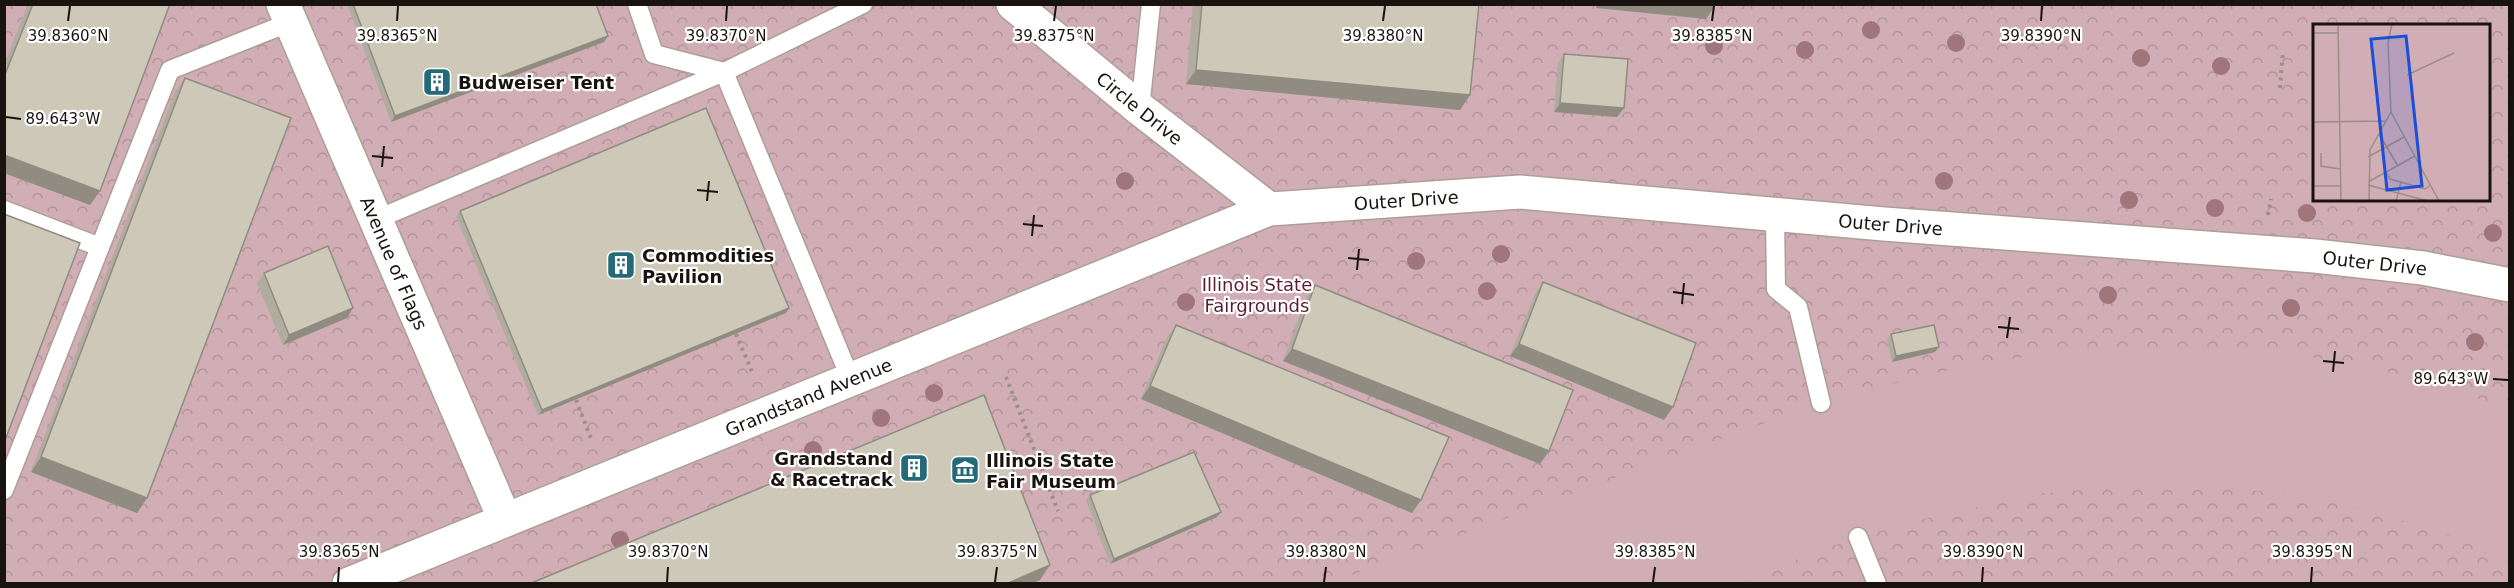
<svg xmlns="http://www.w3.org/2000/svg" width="2514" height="588" viewBox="0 0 2514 588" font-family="'DejaVu Sans',sans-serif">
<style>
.park{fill:url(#park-crowns);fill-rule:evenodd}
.garden{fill:#d1adb6}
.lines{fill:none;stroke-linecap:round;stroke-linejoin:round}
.lane-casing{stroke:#ac9f93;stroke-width:21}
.street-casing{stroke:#ac9f93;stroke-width:36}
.path{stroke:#9c9188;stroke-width:4;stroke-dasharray:3 4.5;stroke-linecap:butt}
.lane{stroke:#fff;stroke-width:18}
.street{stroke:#fff;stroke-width:33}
.tree{fill:#a0757b}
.wall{fill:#b0ac9e}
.shaded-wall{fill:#908c81}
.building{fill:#cdc8b8;stroke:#908c81;stroke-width:1.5}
.ticks{fill:none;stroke:#18130f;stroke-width:2}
.labels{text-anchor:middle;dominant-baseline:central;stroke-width:4.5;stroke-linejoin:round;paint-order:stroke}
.poi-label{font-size:18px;font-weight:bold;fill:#18130f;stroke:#fff;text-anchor:start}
.street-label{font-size:18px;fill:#18130f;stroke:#fff}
.park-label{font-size:18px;fill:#5d1b31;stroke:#fff}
.inset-road{fill:none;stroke:#9a8f86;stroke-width:1.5}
.view{fill:#1d4ed8;fill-opacity:0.15;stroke:#1d4ed8;stroke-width:3}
.inset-edge{fill:none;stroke:#18130f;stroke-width:3}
.ticks-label{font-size:15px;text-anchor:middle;fill:#18130f;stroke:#fff;stroke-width:4.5;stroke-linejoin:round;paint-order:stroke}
</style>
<defs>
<pattern id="park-crowns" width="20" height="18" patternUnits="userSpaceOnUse" patternTransform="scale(1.5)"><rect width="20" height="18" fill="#d1adb6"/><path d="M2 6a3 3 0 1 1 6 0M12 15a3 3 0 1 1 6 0" fill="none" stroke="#b3949b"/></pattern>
</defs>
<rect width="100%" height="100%" fill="#f1e2d6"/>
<path class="park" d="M5,5H2509V583H5ZM2314,26H2488V200H2314Z"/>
<path class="garden" d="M2118,348C2166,348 2216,347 2264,352C2349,360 2431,380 2509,410V556L2432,529L2340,503L2245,489L2146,486L2044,493L1943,514L1858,537L1732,583L1328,584L1808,407L1917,377L1980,364L2047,353Z"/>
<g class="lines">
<g class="lane-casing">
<g id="lane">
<polyline points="637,4 654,54 724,72 851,380"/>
<polyline points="1140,109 1151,4"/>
<polyline points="4,210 100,247"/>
<polyline points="1775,214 1776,289 1798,307 1821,403"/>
<polyline points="375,220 724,72 863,4"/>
<polyline points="4,490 170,70 291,22"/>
<polyline points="1858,537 1877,584"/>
</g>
</g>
<g class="street-casing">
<g id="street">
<path id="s1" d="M283,4L505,520"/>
<path id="s2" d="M1013,4L1140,109L1269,209"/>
<path id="s3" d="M349,584L1269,209L1520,192L1884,224L2315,256L2423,268L2510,285"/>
</g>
</g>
<g class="path">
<polyline points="2280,88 2283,51"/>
<polyline points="2268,215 2271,199"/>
<polyline points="736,334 753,374"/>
<polyline points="1006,377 1058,511"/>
<polyline points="576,400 592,441"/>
</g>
<use href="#lane" class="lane"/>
<use href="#street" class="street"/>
</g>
<g class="tree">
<circle cx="1871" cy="30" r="9"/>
<circle cx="1956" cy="43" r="9"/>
<circle cx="1714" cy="46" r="9"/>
<circle cx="1805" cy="50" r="9"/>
<circle cx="2141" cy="58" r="9"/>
<circle cx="2221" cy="66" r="9"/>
<circle cx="1125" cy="181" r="9"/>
<circle cx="1944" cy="181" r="9"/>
<circle cx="2129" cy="200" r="9"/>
<circle cx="2215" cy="208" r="9"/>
<circle cx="2307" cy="213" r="9"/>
<circle cx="2493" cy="233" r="9"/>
<circle cx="1501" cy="254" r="9"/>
<circle cx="1416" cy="261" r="9"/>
<circle cx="1487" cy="291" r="9"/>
<circle cx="2108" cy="295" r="9"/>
<circle cx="1186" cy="302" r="9"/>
<circle cx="2291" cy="308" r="9"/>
<circle cx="2475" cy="342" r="9"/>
<circle cx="934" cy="393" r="9"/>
<circle cx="881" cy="418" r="9"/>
<circle cx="813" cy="450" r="9"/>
<circle cx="620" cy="540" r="9"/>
</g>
<g class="wall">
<polygon points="28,4 170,4 90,205 4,173 4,65"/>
<polygon points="347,4 596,4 604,42 391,122"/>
<polygon points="1193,4 1479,4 1470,95 1460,110 1186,84"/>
<polygon points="1564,54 1624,108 1617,117 1554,112 1558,63"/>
<polygon points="185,78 147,498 137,513 31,472 175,92"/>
<polygon points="460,211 786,313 538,415 456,216"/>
<polygon points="264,273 347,318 283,345 257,283"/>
<polygon points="1543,282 1664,420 1510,356 1535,294"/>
<polygon points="1315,285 1540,464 1283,361 1306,298"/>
<polygon points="1176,325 1421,500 1412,513 1141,399 1167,337"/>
<polygon points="1891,334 1935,352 1892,362 1887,339"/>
<polygon points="1090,495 1217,517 1110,564 1086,500"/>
</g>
<g class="shaded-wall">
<polygon points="1598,4 1716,5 1706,19 1596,8"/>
<polygon points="608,36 604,42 391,122 395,116"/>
<polygon points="1196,70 1470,95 1460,110 1186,84"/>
<polygon points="1560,103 1624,108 1617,117 1554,112"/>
<polygon points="4,155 100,191 90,205 4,173"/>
<polygon points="353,308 347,318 283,345 289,335"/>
<polygon points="789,308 786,313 538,415 542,410"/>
<polygon points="1519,344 1673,407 1664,420 1510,356"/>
<polygon points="1939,347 1935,352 1892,362 1896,356"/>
<polygon points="1292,349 1549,451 1540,464 1283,361"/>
<polygon points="1150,386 1421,500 1412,513 1141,399"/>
<polygon points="41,457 147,498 137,513 31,472"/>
<polygon points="1221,512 1217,517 1110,564 1114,559"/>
<polygon points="1050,565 1040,580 1031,584 1006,584"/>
</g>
<g class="building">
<polygon points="33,4 170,4 100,191 4,155 4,77"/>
<polygon points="353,4 596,4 608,36 395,116"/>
<polygon points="1202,4 1479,4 1470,95 1196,70"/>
<polygon points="1564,54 1628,59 1624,108 1560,103"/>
<polygon points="185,78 291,118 147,498 41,457"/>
<polygon points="706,108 789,308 542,410 460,211"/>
<polygon points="4,214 80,243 4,443"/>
<polygon points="328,246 353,308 289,335 264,273"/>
<polygon points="1543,282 1696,343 1673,407 1519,344"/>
<polygon points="1315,285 1573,390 1549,451 1292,349"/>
<polygon points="1176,325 1449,437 1421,500 1150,386"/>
<polygon points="1934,325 1939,347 1896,356 1891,334"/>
<polygon points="984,395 1050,565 1006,584 529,584"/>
<polygon points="1194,452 1221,512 1114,559 1090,495"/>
</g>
<path class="ticks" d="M68,21L70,6M397,21L398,6M726,21L727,6M1054,21L1056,6M1383,21L1385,6M1712,21L1714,6M2041,21L2042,6M6,117L21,119M372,156L393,158M382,167L384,146M697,190L718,192M707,201L709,181M1023,224L1043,226M1032,236L1034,215M1348,258L1369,260M1357,270L1359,249M1673,292L1694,295M1682,304L1684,283M1998,327L2019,329M2007,338L2010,317M2323,361L2344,363M2333,372L2335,351M2493,379L2508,380M338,582L339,567M667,582L668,567M995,582L997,567M1324,582L1326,567M1653,582L1655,567M1982,582L1983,567M2311,582L2312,567"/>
<defs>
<g id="building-square" transform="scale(1.5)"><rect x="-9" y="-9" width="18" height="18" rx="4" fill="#246a79" stroke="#fff"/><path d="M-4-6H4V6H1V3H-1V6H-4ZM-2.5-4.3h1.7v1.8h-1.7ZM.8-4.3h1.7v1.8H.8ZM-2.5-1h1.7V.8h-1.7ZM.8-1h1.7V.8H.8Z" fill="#fff"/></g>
<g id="museum-square" transform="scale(1.5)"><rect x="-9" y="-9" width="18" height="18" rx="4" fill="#246a79" stroke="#fff"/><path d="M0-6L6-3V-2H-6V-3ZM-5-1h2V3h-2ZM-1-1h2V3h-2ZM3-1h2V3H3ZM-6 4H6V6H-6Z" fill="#fff"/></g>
</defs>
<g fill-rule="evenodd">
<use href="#building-square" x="437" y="82"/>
<use href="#building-square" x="621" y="265"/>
<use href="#building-square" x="914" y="468"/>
<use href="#museum-square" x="965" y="470"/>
</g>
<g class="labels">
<g class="poi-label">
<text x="458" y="82">Budweiser Tent</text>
<text x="642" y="255">Commodities<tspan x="642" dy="21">Pavilion</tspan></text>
<text x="893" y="458" text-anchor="end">Grandstand<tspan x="893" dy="21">&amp; Racetrack</tspan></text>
<text x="986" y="460">Illinois State<tspan x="986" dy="21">Fair Museum</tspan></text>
</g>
<g class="street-label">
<text stroke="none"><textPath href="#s2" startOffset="164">Circle Drive</textPath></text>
<text stroke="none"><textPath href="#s3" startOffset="1131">Outer Drive</textPath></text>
<text stroke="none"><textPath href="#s3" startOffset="1617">Outer Drive</textPath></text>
<text stroke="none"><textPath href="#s1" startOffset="282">Avenue of Flags</textPath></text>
<text stroke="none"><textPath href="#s3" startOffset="2103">Outer Drive</textPath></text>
<text stroke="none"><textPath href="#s3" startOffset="496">Grandstand Avenue</textPath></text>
</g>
<g class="park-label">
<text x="1257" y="284">Illinois State<tspan x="1257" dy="21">Fairgrounds</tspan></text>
</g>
</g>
<g transform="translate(2313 24)">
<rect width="177" height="177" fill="#f1e2d6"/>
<path d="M0,0H177V177H0Z" fill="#d1adb6"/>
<path d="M87,0H97L89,23L94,51L147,158L164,177H151L141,164L87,55L81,28Z" fill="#d1adb6"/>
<path class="inset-road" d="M25,0L28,177M79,0L75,19L78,88L126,177M0,9H25M94,51L141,29M0,98L73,97M66,110L85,142M8,129V142L27,145M55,133L91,113M73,148L77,155L112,165L118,161M55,158L102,132M55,161L115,177M0,162H28M56,177L57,126L78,88M83,177L88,158"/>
<path class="view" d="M93,12L109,162L74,166L58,15Z"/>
<rect width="177" height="177" class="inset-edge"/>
</g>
<g class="ticks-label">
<text x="68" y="41">39.8360°N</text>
<text x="397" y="41">39.8365°N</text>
<text x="726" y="41">39.8370°N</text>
<text x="1054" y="41">39.8375°N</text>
<text x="1383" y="41">39.8380°N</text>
<text x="1712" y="41">39.8385°N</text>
<text x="2041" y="41">39.8390°N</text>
<text x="63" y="124">89.643°W</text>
<text x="2451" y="384">89.643°W</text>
<text x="339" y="557">39.8365°N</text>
<text x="668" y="557">39.8370°N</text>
<text x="997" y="557">39.8375°N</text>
<text x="1326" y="557">39.8380°N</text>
<text x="1655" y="557">39.8385°N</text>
<text x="1983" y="557">39.8390°N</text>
<text x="2312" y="557">39.8395°N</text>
</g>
<rect width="2514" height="588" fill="none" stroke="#18130f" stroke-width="12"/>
</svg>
